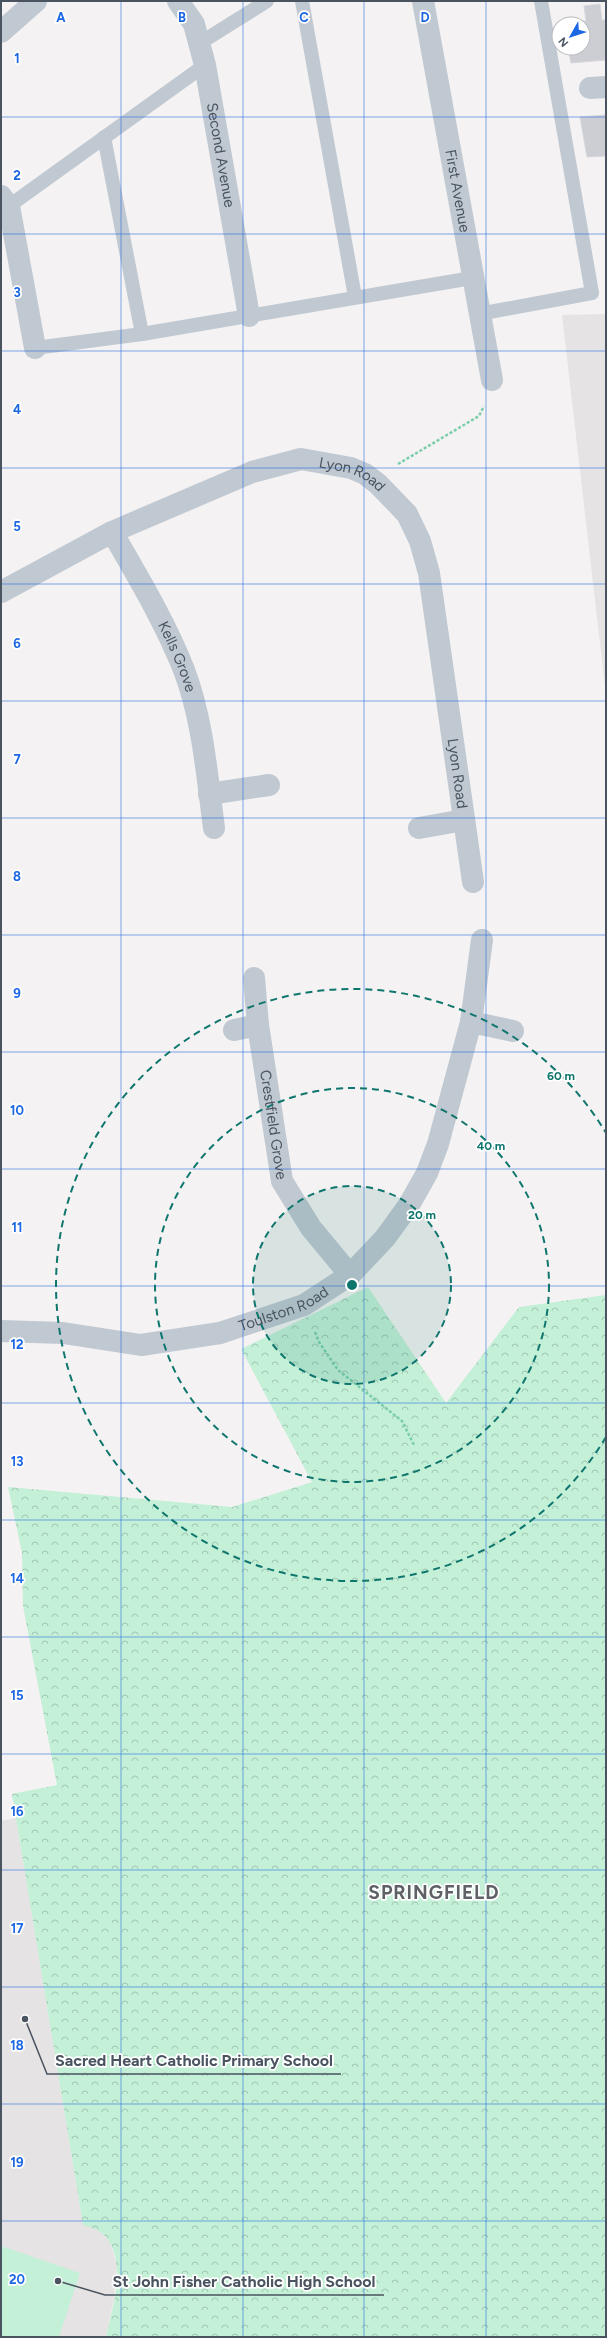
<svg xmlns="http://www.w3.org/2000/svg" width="607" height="2338" viewBox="0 0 607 2338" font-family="Figtree,sans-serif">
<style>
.education{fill:#e5e3e4}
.park{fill:url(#park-crowns)}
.pitch{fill:#c3f0d7}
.building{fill:#ccced4;stroke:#d6d8dd}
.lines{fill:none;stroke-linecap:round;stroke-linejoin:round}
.path{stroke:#7aceaa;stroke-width:2.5;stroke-dasharray:3 2;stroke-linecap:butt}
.service{stroke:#c0c8d1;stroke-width:14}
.minor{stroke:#c0c8d1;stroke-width:22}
.grid{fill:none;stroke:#1c67e4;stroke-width:1;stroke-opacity:0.55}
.ring{fill:none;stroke:#0f766e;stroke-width:2;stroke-dasharray:7 5}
.labels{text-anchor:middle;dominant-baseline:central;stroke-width:3.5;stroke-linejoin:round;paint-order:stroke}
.street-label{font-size:15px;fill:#4a5460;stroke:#fff}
.district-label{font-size:19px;font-weight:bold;letter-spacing:1px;fill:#5e6267;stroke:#fff}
.grid-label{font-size:13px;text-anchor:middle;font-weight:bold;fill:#1c67e4;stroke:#fff;stroke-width:3.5;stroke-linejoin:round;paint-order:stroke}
.centre{fill:#0f766e;stroke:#fff;stroke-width:2}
.ring-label{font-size:12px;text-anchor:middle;font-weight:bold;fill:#0f766e;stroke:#fff;stroke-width:3.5;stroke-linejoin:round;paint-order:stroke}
.leader{fill:none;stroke:#4a5460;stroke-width:1.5}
.callout-dot{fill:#4a5460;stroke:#fff;stroke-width:1.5}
.callout-label{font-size:16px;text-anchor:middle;font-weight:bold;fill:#4a5460;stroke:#fff;stroke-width:3.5;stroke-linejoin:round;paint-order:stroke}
</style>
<defs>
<pattern id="park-crowns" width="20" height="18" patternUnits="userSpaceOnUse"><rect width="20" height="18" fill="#c3f0d7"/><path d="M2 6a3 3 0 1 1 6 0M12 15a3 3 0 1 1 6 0" fill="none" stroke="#a0c5b2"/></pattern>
</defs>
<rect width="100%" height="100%" fill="#f4f2f2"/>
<g class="education">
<polygon points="606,314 606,695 562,315"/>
<polygon points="16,1818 83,2224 99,2230 110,2242 117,2265 114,2298 106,2337 1,2337 1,1821"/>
</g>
<path class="park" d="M368,1287L446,1403L519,1307L606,1295V2337H106C112,2309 125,2270 110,2243C105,2232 93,2228 83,2225L12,1794L57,1785L23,1606L22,1553L8,1487L232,1507L312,1482L241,1349Z"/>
<polygon class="pitch" points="1,2246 80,2273 59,2337 1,2337"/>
<g class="building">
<polygon points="600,4 602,20 606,20 606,60 571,63 568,48 583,48 583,24 563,23 586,21 584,6"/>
<polygon points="606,115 606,156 587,157 580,117"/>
</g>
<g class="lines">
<g class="path">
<polyline points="398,464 479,416 484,406"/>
<polyline points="315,1332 319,1342 338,1370 402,1421 414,1445"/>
</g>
<g class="service">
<polyline points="302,1 355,297"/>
<polyline points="200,43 267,1"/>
<polyline points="104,137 142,334"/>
<polyline points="9,206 205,65"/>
<polyline points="479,314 592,293 541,1"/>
<polyline points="35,348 142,334 472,278"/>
</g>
<g class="minor">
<path id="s1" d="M178,1L194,24L205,65L249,316"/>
<path id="s2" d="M423,1L492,380"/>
<polyline points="1,32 36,1"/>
<polyline points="590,88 606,87"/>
<polyline points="1,196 9,206 35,348"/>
<path id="s3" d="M112,532C138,577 165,622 184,670C203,720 207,776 214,828"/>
<path id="s4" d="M1,592L112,532L252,472L301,459L351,468L365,474L378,484L407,514L420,541L429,573L473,882"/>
<polyline points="209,794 269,785"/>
<polyline points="419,828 464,820"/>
<path id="s5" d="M254,978L258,1025L282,1181L311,1228L350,1275"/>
<polyline points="471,1022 513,1031"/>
<polyline points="234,1030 258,1025"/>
<path id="s6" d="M1,1331L63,1333L141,1345L220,1333L304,1305L350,1275L385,1238L409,1205L427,1173L438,1144L471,1022L482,940"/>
</g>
</g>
<path class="grid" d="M121,1V2337M243,1V2337M364,1V2337M486,1V2337M1,117H606M1,234H606M1,351H606M1,468H606M1,584H606M1,701H606M1,818H606M1,935H606M1,1052H606M1,1169H606M1,1286H606M1,1403H606M1,1520H606M1,1637H606M1,1754H606M1,1870H606M1,1987H606M1,2104H606M1,2221H606"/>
<circle cx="352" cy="1285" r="99" fill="#0f766e" fill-opacity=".12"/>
<g class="ring">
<circle cx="352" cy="1285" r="99"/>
<circle cx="352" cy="1285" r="197"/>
<path d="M606 1437A296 296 0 1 1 606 1133"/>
</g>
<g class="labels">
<g class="street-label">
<text stroke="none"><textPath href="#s1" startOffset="162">Second Avenue</textPath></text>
<text stroke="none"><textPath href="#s2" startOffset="193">First Avenue</textPath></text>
<text stroke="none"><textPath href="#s4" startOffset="383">Lyon Road</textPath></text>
<text stroke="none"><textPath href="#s3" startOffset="141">Kells Grove</textPath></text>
<text stroke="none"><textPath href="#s4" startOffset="719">Lyon Road</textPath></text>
<text stroke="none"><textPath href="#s5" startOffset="148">Crestfield Grove</textPath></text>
<text stroke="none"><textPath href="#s6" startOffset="289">Toulston Road</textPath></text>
</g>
<g class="district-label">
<text x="434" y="1892">SPRINGFIELD</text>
</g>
</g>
<g class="grid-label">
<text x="61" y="22">A</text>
<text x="182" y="22">B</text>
<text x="304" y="22">C</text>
<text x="425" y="22">D</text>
<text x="17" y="63">1</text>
<text x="17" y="180">2</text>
<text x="17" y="297">3</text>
<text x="17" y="414">4</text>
<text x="17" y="531">5</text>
<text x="17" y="648">6</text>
<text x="17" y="764">7</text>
<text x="17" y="881">8</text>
<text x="17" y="998">9</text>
<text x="17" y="1115">10</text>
<text x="17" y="1232">11</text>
<text x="17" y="1349">12</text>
<text x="17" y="1466">13</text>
<text x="17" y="1583">14</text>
<text x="17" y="1700">15</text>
<text x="17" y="1816">16</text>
<text x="17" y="1933">17</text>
<text x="17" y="2050">18</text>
<text x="17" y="2167">19</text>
<text x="17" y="2284">20</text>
</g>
<circle cx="352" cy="1285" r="6" class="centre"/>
<g class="ring-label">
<text x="561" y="1080">60 m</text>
<text x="491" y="1150">40 m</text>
<text x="422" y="1219">20 m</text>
</g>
<path class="leader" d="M25 2019L47 2074H341M58 2281L105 2295H384"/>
<g class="callout-dot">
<circle cx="25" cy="2019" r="4"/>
<circle cx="58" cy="2281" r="4"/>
</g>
<g class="callout-label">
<text x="194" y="2066">Sacred Heart Catholic Primary School</text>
<text x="244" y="2287">St John Fisher Catholic High School</text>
</g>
<rect width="607" height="2338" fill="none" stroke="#4a5460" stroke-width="4"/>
<g transform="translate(571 36) rotate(231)"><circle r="19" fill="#ffffff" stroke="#b7bbbf"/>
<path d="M0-3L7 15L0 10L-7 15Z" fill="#1c67e4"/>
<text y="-6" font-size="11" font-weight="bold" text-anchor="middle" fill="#4a5460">N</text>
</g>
</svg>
